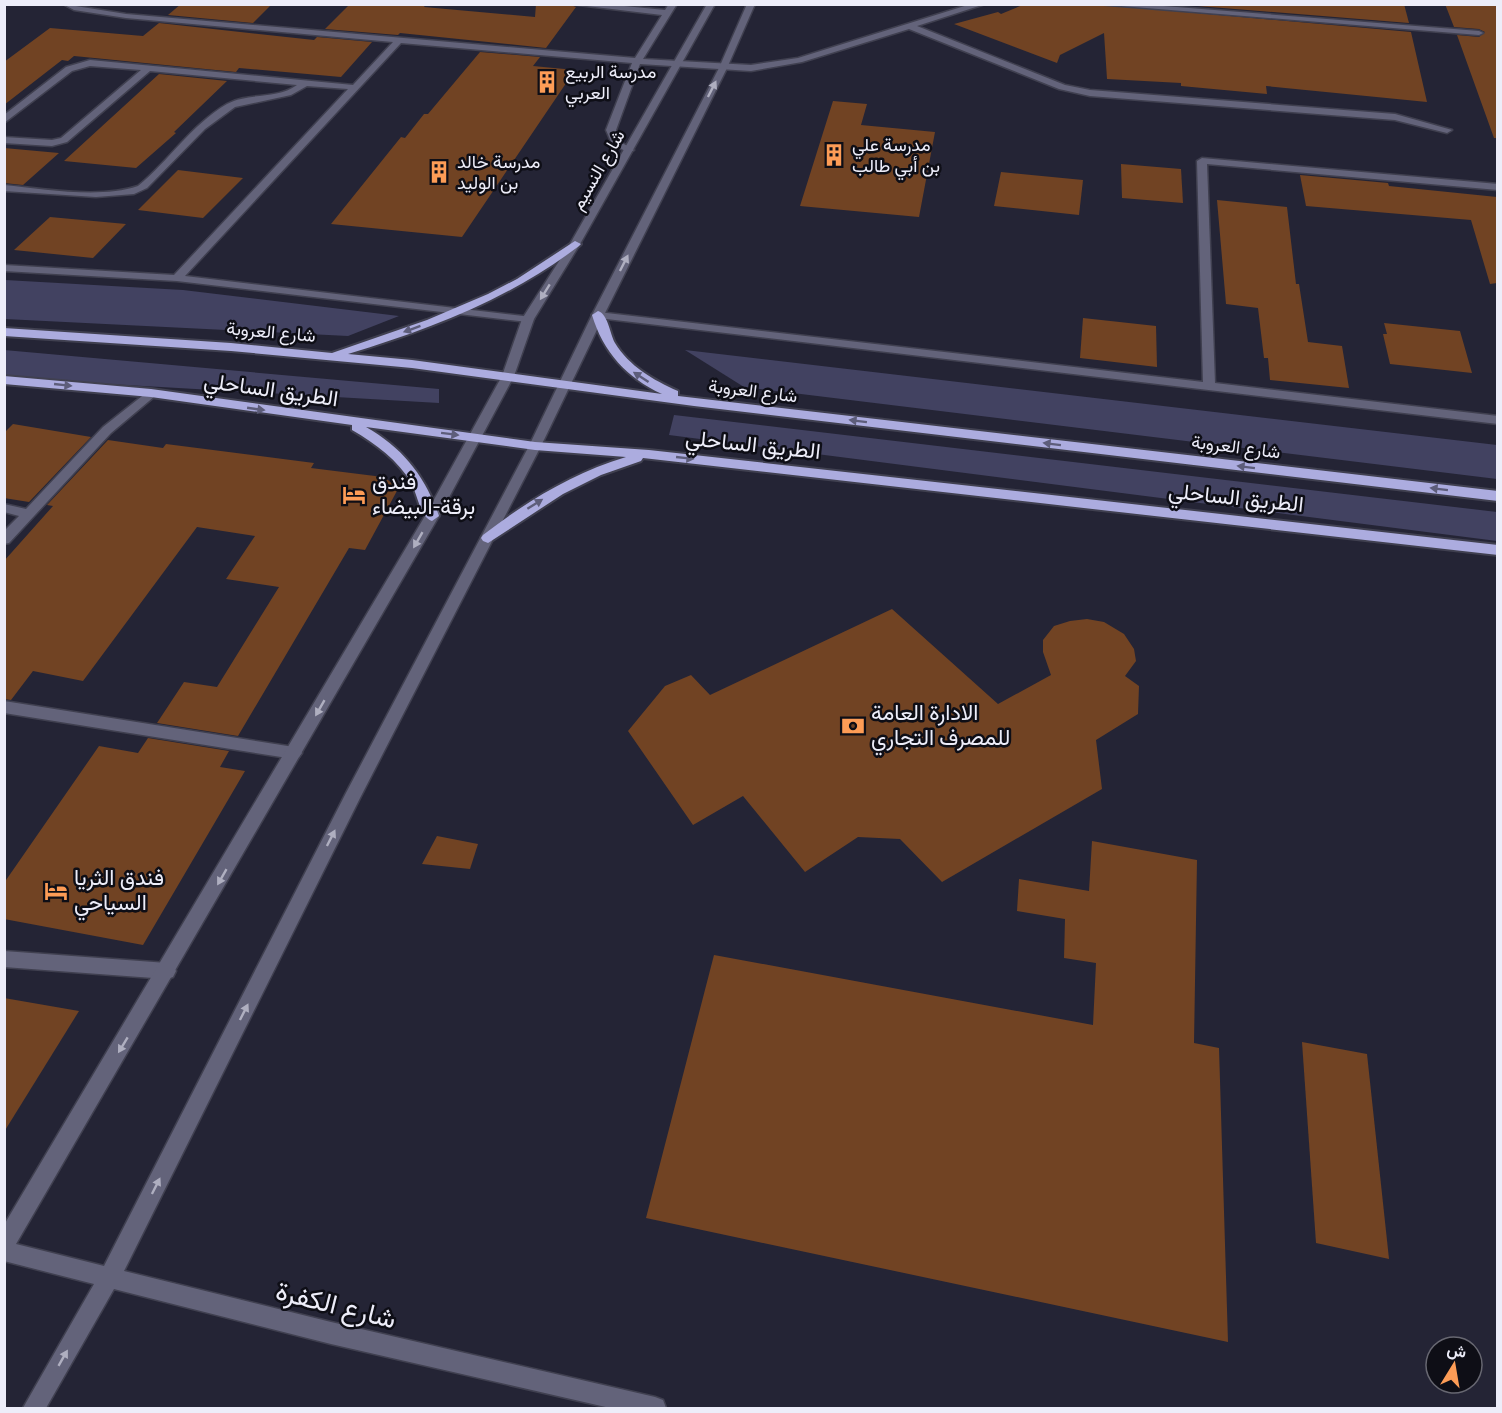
<svg xmlns="http://www.w3.org/2000/svg" width="1502" height="1413" viewBox="0 0 1502 1413" font-family="Karla,Vazirmatn,sans-serif">
<style>
.green{fill:#424261}
.building{fill:#714323}
.lines{fill:none;stroke-linecap:round;stroke-linejoin:round}
.minor-casing{stroke:#404050;stroke-width:3}
.tertiary-casing{stroke:#404050;stroke-width:3}
.trunk-casing{stroke:#404050;stroke-width:4}
.minor{fill:#63637a;fill-rule:evenodd}
.tertiary{fill:#63637a;fill-rule:evenodd}
.trunk{fill:#acacdf;fill-rule:evenodd}
.oneway{fill:#afafc0}
.oneway2{fill:#5d5d7a}
.labels{text-anchor:middle;dominant-baseline:central;stroke-width:5;stroke-linejoin:round;paint-order:stroke}
.far-poi-label{font-size:18px;fill:#ededf9;stroke:#0e0e16;text-anchor:start}
.far-street-label{font-size:18px;fill:#ededf9;stroke:#0e0e16}
.street-label{font-size:22px;fill:#ededf9;stroke:#0e0e16}
.poi-label{font-size:22px;fill:#ededf9;stroke:#0e0e16;text-anchor:start}
.near-street-label{font-size:27px;fill:#ededf9;stroke:#0e0e16}
</style>
<rect width="100%" height="100%" fill="#242435"/>
<g class="green">
<polygon points="5,280 183,290 399,316 348,336 5,319"/>
<polygon points="4,350 439,389 439,403 5,378"/>
<polygon points="685,350 1497,445 1497,479 744,387"/>
<polygon points="674,415 1497,512 1497,541 669,435"/>
</g>
<g class="building">
<polygon points="181,4 272,4 253,23 168,15"/>
<polygon points="350,4 426,4 424,7 535,17 536,4 568,4 576,7 546,48 400,33 398,35 325,29"/>
<polygon points="1025,4 1095,4 1411,32 1427,102 1266,86 1267,94 1181,86 1181,83 1107,79 1104,33 1060,55 1057,63 954,24 998,12 1001,14"/>
<polygon points="1173,4 1404,4 1409,23"/>
<polygon points="1445,4 1497,4 1497,138 1494,138 1457,35 1479,37 1485,32 1479,29 1454,27"/>
<polygon points="159,23 314,40 317,37 372,42 341,77 239,68 236,72 74,56 68,61 62,60 4,105 4,62 50,28 143,36"/>
<polygon points="480,52 540,57 533,66 575,70 462,237 331,224 401,137 405,138 424,114 428,114"/>
<polygon points="159,74 227,81 174,132 176,133 136,168 64,161"/>
<polygon points="833,101 867,104 861,125 935,132 919,217 800,206"/>
<polygon points="4,148 59,153 23,185 4,183"/>
<polygon points="1121,164 1181,169 1183,203 1122,198"/>
<polygon points="178,170 243,178 203,218 138,210"/>
<polygon points="1001,172 1083,180 1079,215 994,206"/>
<polygon points="1300,175 1388,183 1389,186 1497,197 1497,283 1490,284 1471,220 1306,206"/>
<polygon points="1217,200 1287,207 1296,284 1299,284 1308,342 1342,346 1349,388 1270,380 1268,358 1264,358 1258,308 1226,304"/>
<polygon points="50,217 126,224 93,258 14,250"/>
<polygon points="1083,318 1156,326 1157,367 1080,358"/>
<polygon points="1384,323 1460,331 1472,373 1390,364 1383,334 1387,334"/>
<polygon points="13,424 91,437 29,502 4,498 4,433"/>
<polygon points="108,440 163,448 166,444 314,463 311,468 375,476 388,480 398,489 365,550 349,548 238,736 157,723 184,682 217,687 279,587 226,579 255,536 197,527 83,681 33,671 11,700 4,699 4,561 53,506 47,505"/>
<polygon points="892,609 998,704 1051,675 1043,652 1043,640 1054,626 1070,621 1087,619 1104,622 1124,634 1134,649 1136,661 1125,676 1139,686 1138,714 1096,740 1102,789 942,882 900,839 858,837 805,872 743,796 693,825 628,731 665,686 691,675 710,695"/>
<polygon points="148,738 229,751 220,767 245,771 143,945 4,919 4,883 99,746 138,753"/>
<polygon points="437,836 478,844 470,869 422,864"/>
<polygon points="1092,841 1197,860 1194,1043 1219,1048 1228,1342 646,1218 714,955 1093,1025 1096,963 1064,958 1065,919 1017,911 1019,879 1089,891"/>
<polygon points="4,998 79,1011 4,1132"/>
<polygon points="1302,1042 1367,1054 1389,1259 1316,1243"/>
</g>
<g class="lines">
<g class="minor-casing">
<g id="minor">
<path d="M63,4L126,14L635,58L662,15L570,4H604L665,10L669,4H677L643,59L751,65L798,58L971,4H985L917,26L1065,85L1090,90L1395,114L1452,130L1447,133L1395,120L1090,96L1059,89L909,29L802,62L751,71L640,64L616,130L619,141L634,150L629,153L612,144L606,130L632,63L401,43L185,276L532,317L534,319L528,322L177,281L4,271V265L174,275L348,89L307,86L291,95L235,107L205,129L147,188L134,194L96,197L4,191V185C44,189 100,199 138,186C169,161 191,125 227,104C249,92 277,100 297,85L150,71L67,142L52,146L4,143V137L52,140L61,138L141,70L90,66L72,71L4,123V115L66,67L90,60L353,85L393,42L126,18L74,10Z"/>
<polygon points="1097,4 1138,4 1479,31 1483,33 1479,35"/>
<polygon points="1202,158 1498,184 1498,190 1207,164 1215,383 1498,416 1498,424 598,318 592,315 598,312 1203,382 1197,161"/>
<polygon points="151,389 157,393 155,396 111,433 9,543 4,544 4,531 19,516 4,512 4,504 26,509 103,427"/>
<polygon points="4,701 294,747 299,749 302,753 299,757 294,759 4,713"/>
<polygon points="4,951 167,963 173,965 176,971 173,977 167,979 4,967"/>
</g>
</g>
<g class="tertiary-casing">
<polygon id="tertiary" points="707,4 715,4 580,244 534,319 514,376 439,516 16,1244 104,1266 346,793 529,446 592,315 719,68 747,4 755,4 727,68 604,315 541,446 360,798 124,1271 331,1322 655,1397 663,1400 666,1408 610,1408 331,1344 114,1289 46,1408 23,1408 94,1284 4,1261 4,1225 425,516 502,376 522,319 570,244"/>
</g>
<g class="trunk-casing">
<g id="trunk">
<path d="M575,241L581,244L579,246C509,299 431,329 348,354L412,360L662,394C627,378 603,352 592,315L598,311C608,314 610,334 615,343C629,366 653,380 678,391V396L1498,491V501L694,406L412,368L231,351L4,336V328L231,343L332,353L427,320L488,294L517,279Z"/>
<path d="M4,376L151,389L535,442L649,450L1498,545V555L643,458L641,461L601,475L563,494L488,543L483,541L481,538L483,535C527,501 573,473 626,457L535,450L366,427C403,448 425,476 439,516L432,521C421,518 417,495 412,484C398,460 376,444 352,430V425L151,397L4,384Z"/>
</g>
</g>
<use href="#minor" class="minor"/>
<use href="#tertiary" class="tertiary"/>
<use href="#trunk" class="trunk"/>
</g>
<defs><path id="oneway-solid" d="M-6-.8H1V-3.2L6.5 0L1 3.2V.8H-6Z" transform="scale(1.5)"/></defs>
<g class="oneway">
<use href="#oneway-solid" transform="translate(712 89) rotate(-63)"/>
<use href="#oneway-solid" transform="translate(624 263) rotate(-63)"/>
<use href="#oneway-solid" transform="translate(545 292) rotate(122)"/>
<use href="#oneway-solid" transform="translate(418 540) rotate(120)"/>
<use href="#oneway-solid" transform="translate(320 708) rotate(120)"/>
<use href="#oneway-solid" transform="translate(331 838) rotate(-63)"/>
<use href="#oneway-solid" transform="translate(222 877) rotate(120)"/>
<use href="#oneway-solid" transform="translate(244 1012) rotate(-63)"/>
<use href="#oneway-solid" transform="translate(123 1045) rotate(121)"/>
<use href="#oneway-solid" transform="translate(156 1186) rotate(-63)"/>
<use href="#oneway-solid" transform="translate(63 1358) rotate(-60)"/>
</g>
<g class="oneway2">
<use href="#oneway-solid" transform="translate(412 329) rotate(160)"/>
<use href="#oneway-solid" transform="translate(641 377) rotate(-147)"/>
<use href="#oneway-solid" transform="translate(63 385) rotate(6)"/>
<use href="#oneway-solid" transform="translate(256 409) rotate(8)"/>
<use href="#oneway-solid" transform="translate(858 421) rotate(-173)"/>
<use href="#oneway-solid" transform="translate(450 434) rotate(7)"/>
<use href="#oneway-solid" transform="translate(1052 444) rotate(-173)"/>
<use href="#oneway-solid" transform="translate(685 458) rotate(6)"/>
<use href="#oneway-solid" transform="translate(1246 467) rotate(-173)"/>
<use href="#oneway-solid" transform="translate(1439 489) rotate(-173)"/>
<use href="#oneway-solid" transform="translate(535 504) rotate(-32)"/>
</g>
<defs>
<g id="building-bare" transform="scale(1.8)"><path d="M-4-6H4V6H1V3H-1V6H-4ZM-2.5-4.3h1.7v1.8h-1.7ZM.8-4.3h1.7v1.8H.8ZM-2.5-1h1.7V.8h-1.7ZM.8-1h1.7V.8H.8Z" fill="#fd9c56" stroke="#0e0e16" stroke-width="2.5" paint-order="stroke"/></g>
<g id="hotel-bare" transform="scale(1.8)"><path d="M-6-4.5h1.5V1H6V5H4.5V3h-9V5H-6ZM-4 0a1.8 1.8 0 1 1 3.6 0ZM.5 0V-2.5h3Q6-2.5 6 0Z" fill="#fd9c56" stroke="#0e0e16" stroke-width="2.5" paint-order="stroke"/></g>
<g id="bank-bare" transform="scale(1.8)"><path d="M-6-4H6V4H-6ZM0-2.3a2.3 2.3 0 1 0 0 4.6a2.3 2.3 0 1 0 0-4.6Z" fill="#fd9c56" stroke="#0e0e16" stroke-width="2.5" paint-order="stroke"/></g>
</defs>
<g fill-rule="evenodd">
<use href="#building-bare" x="547" y="82"/>
<use href="#building-bare" x="834" y="155"/>
<use href="#building-bare" x="439" y="172"/>
<use href="#hotel-bare" x="354" y="495"/>
<use href="#bank-bare" x="853" y="726"/>
<use href="#hotel-bare" x="56" y="891"/>
</g>
<g class="labels">
<g class="far-poi-label">
<text x="565" y="72">مدرسة الربيع<tspan x="565" dy="21">العربي</tspan></text>
<text x="852" y="145">مدرسة علي<tspan x="852" dy="21">بن أبي طالب</tspan></text>
<text x="457" y="162">مدرسة خالد<tspan x="457" dy="21">بن الوليد</tspan></text>
</g>
<g class="far-street-label">
<text transform="translate(598 170) rotate(-60)">شارع النسيم</text>
<text transform="translate(271 332) rotate(5)">شارع العروبة</text>
<text transform="translate(753 391) rotate(7)">شارع العروبة</text>
<text transform="translate(1236 447) rotate(7)">شارع العروبة</text>
</g>
<g class="street-label">
<text transform="translate(271 390) rotate(8)">الطريق الساحلي</text>
<text transform="translate(753 445) rotate(6)">الطريق الساحلي</text>
<text transform="translate(1236 498) rotate(6)">الطريق الساحلي</text>
</g>
<g class="poi-label">
<text x="372" y="482">فندق<tspan x="372" dy="25">برقة-البيضاء</tspan></text>
<text x="871" y="713">الادارة العامة<tspan x="871" dy="25">للمصرف التجاري</tspan></text>
<text x="74" y="878">فندق الثريا<tspan x="74" dy="25">السياحي</tspan></text>
</g>
<g class="near-street-label">
<text transform="translate(336 1305) rotate(14)">شارع الكفرة</text>
</g>
</g>
<rect width="1502" height="1413" fill="none" stroke="#ededf9" stroke-width="12"/>
<g transform="translate(1454 1365) rotate(11)"><circle r="28" fill="#0e0e16" stroke="#676771" stroke-width="1.5"/>
<path d="M0-4.5L10 22L0 15L-10 22Z" fill="#fd9c56"/>
<text y="-9" font-size="16" font-weight="bold" text-anchor="middle" fill="#ededf9">ش</text>
</g>
</svg>
